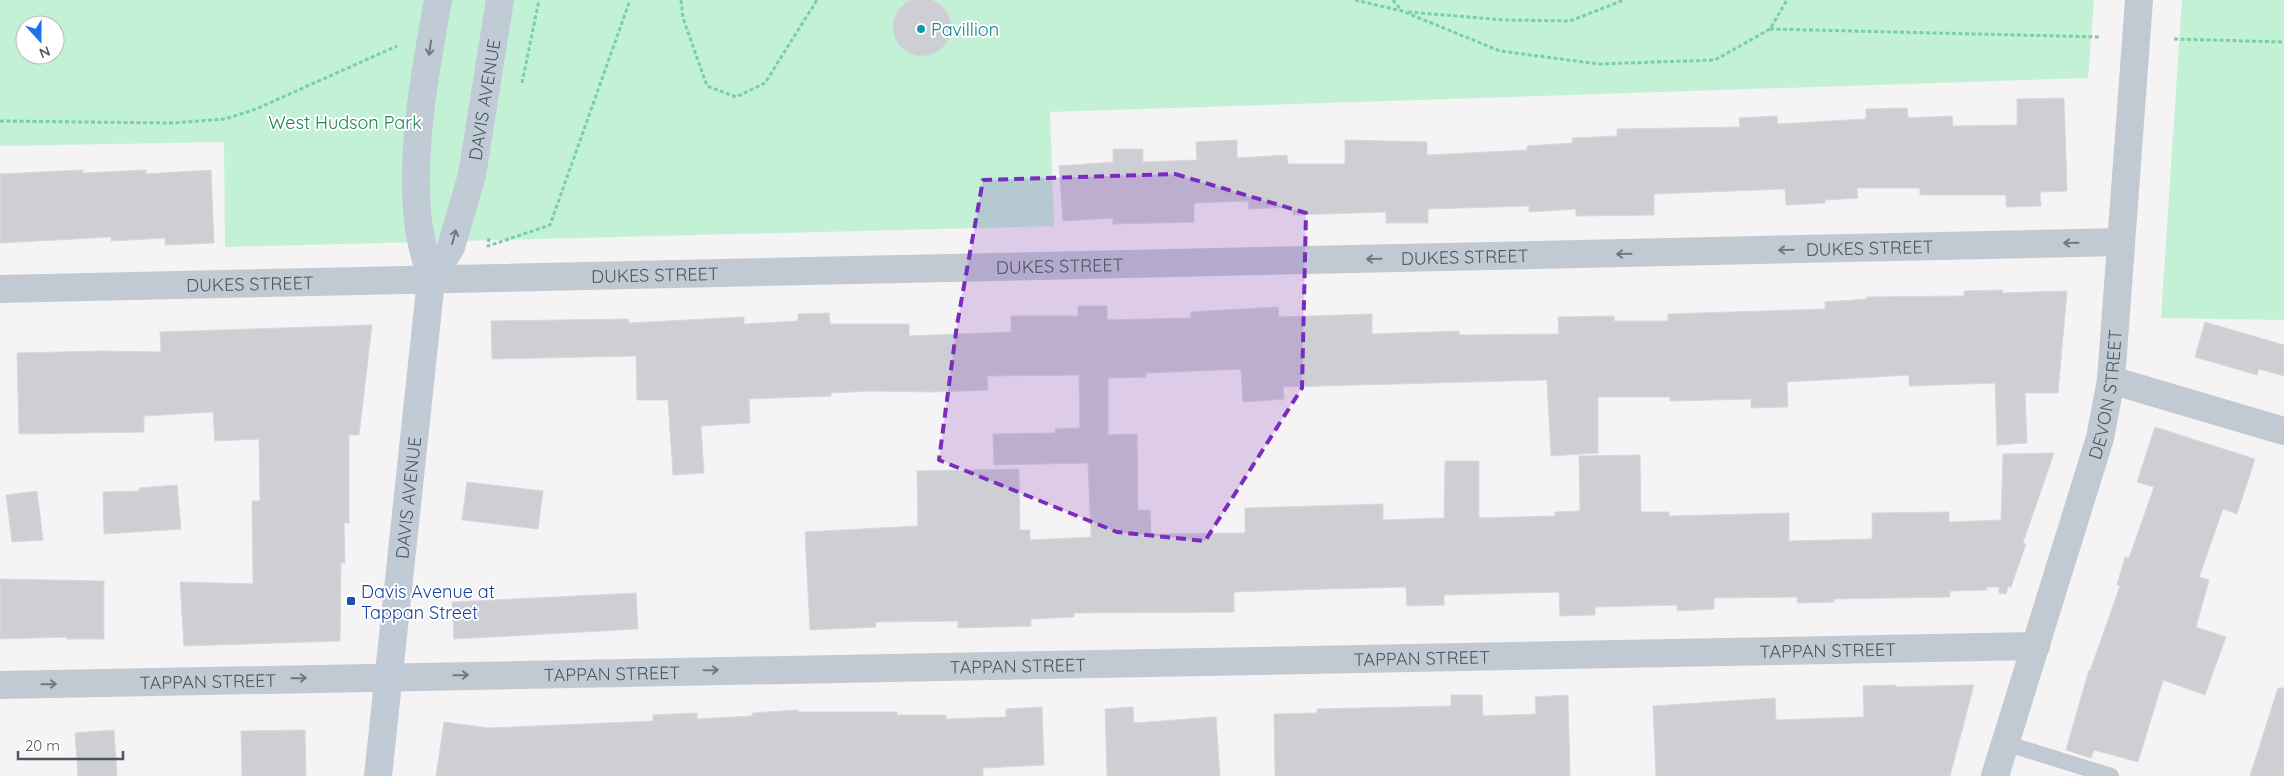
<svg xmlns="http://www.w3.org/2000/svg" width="2284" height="776" viewBox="0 0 2284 776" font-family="Quicksand,sans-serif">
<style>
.green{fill:#c3f1d5;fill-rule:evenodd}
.building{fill:#cdcfd5;stroke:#d7d9de}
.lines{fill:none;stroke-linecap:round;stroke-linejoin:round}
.path{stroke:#7ad0a6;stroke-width:3;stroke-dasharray:4 2.5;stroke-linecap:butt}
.lane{stroke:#c1cad2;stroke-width:16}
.street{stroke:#c1cad2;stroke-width:28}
.secondary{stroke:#c1cbd6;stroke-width:28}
.oneway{stroke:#6e7984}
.oneway2{stroke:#6e7983}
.marked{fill:#7b2cbf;fill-opacity:0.2;stroke:#7b2cbf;stroke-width:4;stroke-dasharray:10 6;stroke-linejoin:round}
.culture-dot{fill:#0f9aa8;stroke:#fff;stroke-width:2}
.transit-dot{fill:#1a4fb4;stroke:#fff;stroke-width:2}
.labels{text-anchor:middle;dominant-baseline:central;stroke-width:4;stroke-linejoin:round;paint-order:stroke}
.culture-label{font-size:18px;fill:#0d838f;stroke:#fff;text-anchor:start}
.street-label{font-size:18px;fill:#4a5661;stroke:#fff}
.park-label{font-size:18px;fill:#17864f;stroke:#fff}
.transit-label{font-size:18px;fill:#164399;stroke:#fff;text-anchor:start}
</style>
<rect width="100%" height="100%" fill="#f5f3f3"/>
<g class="green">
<path d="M0,0H2094L2088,78L1050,112L1054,226L225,247L224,142L0,146ZM25,25H55V55H25Z"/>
<polygon points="2182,0 2284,0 2284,320 2161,318"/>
</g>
<g class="building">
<circle cx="922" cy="27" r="29"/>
<polygon points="2064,98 2067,191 2040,192 2041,206 2006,207 2006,195 1920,195 1920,188 1857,188 1858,198 1825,200 1825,203 1786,205 1785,189 1654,194 1654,215 1576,216 1576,209 1529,212 1529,206 1428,209 1428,223 1386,223 1386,212 1293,215 1293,207 1249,209 1248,201 1194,203 1194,222 1113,224 1113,218 1063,221 1059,166 1113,162 1113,149 1143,149 1143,162 1197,160 1196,142 1237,140 1237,158 1287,155 1288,164 1345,164 1345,140 1427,142 1427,155 1527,150 1527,146 1573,143 1572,138 1617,136 1617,129 1740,127 1739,118 1777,116 1778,124 1866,119 1866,109 1907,108 1908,118 1952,116 1953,126 2017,125 2017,99"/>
<polygon points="83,170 83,173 146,170 146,174 211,170 214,243 165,245 165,238 111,241 111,237 0,243 0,174"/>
<polygon points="2002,290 2003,293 2067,291 2058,393 2025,393 2027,443 1997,445 1995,383 1909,386 1909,375 1787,382 1788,407 1751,408 1751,399 1670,401 1670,397 1598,397 1598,453 1551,456 1547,380 1283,387 1284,399 1243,402 1241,369 1146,373 1146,377 1108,378 1108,435 1137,434 1138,510 1150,510 1151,534 1245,533 1245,508 1383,504 1383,520 1444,518 1445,461 1479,461 1479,518 1555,516 1555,512 1580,511 1579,456 1640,455 1641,512 1669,512 1669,516 1789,513 1789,541 1872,539 1872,513 1949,512 1949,522 2001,520 2003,454 2054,453 2023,543 2026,544 2011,587 2008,587 2006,594 1999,593 1999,587 1987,587 1987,590 1950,591 1950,597 1833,599 1834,602 1797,603 1797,597 1714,598 1714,609 1677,611 1677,605 1595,607 1595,615 1560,616 1559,592 1444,595 1444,605 1407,606 1406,587 1326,589 1234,592 1234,612 1074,613 1074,617 1031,619 1031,626 958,628 958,621 875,622 876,627 810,630 805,532 918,526 917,471 1019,469 1020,530 1030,530 1030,540 1091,537 1088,463 994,465 993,434 1055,433 1055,429 1080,428 1079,375 987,376 988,390 932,392 870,391 831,393 831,396 749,399 750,423 701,426 704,473 673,475 668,400 637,400 636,356 492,359 491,321 628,319 629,323 744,317 744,324 798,321 798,314 829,313 830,324 909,324 909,336 1011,332 1011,316 1078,316 1078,306 1107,306 1107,320 1191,318 1191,312 1278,307 1279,317 1372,314 1372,334 1459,331 1459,335 1559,334 1558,317 1614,316 1614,321 1668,321 1668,314 1825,309 1825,302 1867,299 1867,297 1964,296 1964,291"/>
<polygon points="2205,322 2284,345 2284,376 2259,369 2257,375 2195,357"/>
<polygon points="372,325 359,435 349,435 349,523 344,523 345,563 341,563 340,641 184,646 180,582 253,584 252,501 260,501 259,439 215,441 213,412 144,416 144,432 19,434 17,353 101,351 161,352 160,332"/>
<polygon points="2155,427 2255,459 2237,514 2223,509 2199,577 2209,580 2196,627 2226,637 2205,695 2163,680 2138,762 2094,750 2091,758 2066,750 2089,670 2090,671 2120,586 2117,585 2125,557 2129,558 2154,487 2137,482"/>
<polygon points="467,482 543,491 538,529 462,520"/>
<polygon points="177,485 181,529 104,534 103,492 139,491 139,488"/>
<polygon points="37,491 43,540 12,542 6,495"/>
<polygon points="0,579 104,581 104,639 67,639 67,637 0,639"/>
<polygon points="636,593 638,629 454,639 452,602"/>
<polygon points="1896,685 1896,687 1974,685 1950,776 1656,776 1653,706 1775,698 1776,720 1864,717 1863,686"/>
<polygon points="2278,688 2284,688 2284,776 2250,776"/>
<polygon points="1451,695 1482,695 1483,716 1536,714 1535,697 1568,695 1570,776 1275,776 1274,714 1317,713 1317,709 1451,706"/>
<polygon points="1042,707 1044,765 983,768 983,776 436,776 444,722 489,728 653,721 653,715 697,713 697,719 752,716 752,713 798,710 798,712 897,712 897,715 946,715 946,719 1006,717 1006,709"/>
<polygon points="1133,707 1134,723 1216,717 1220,776 1107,776 1105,709"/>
<polygon points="114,730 117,776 78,776 75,733"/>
<polygon points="305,730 306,776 242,776 241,731"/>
</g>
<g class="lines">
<g class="path">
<polyline points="681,0 683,18 707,86 736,97 765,83 817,0"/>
<polyline points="1355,0 1402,11 1500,51 1599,64 1715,60 1770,29 1787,0"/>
<polyline points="1393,0 1402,11"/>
<polyline points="1408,12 1505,20 1570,21 1624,0"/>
<polyline points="1770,29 2100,37"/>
<polyline points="2174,39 2284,42"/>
<polyline points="522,83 539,0"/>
<polyline points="0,121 172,123 225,119 256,109 397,46"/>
<polyline points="489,238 488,246 550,225 630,0"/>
</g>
<polyline class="lane" points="2005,743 2111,776"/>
<g class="street">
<path id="s1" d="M0,289L2120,242"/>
<polyline points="2111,380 2284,431"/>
<path id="s2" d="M0,685L2036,646"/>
<path id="s3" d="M1995,776L2100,438L2111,380L2139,0"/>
</g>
<g class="secondary">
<path id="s4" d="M431,280L451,247L472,175L500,0"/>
<path id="s5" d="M378,776L431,280C425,256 418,233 417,209C412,139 426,68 438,0"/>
</g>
</g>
<defs><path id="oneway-shaft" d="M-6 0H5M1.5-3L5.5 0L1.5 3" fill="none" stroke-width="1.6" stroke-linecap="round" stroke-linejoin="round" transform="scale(1.25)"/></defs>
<g class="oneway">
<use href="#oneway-shaft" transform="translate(430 48) rotate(98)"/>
<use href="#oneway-shaft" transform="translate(454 237) rotate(-75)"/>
</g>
<g class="oneway2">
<use href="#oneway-shaft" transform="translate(2071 243) rotate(179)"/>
<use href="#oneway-shaft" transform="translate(1786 250) rotate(179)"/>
<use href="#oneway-shaft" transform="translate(1624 254) rotate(179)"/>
<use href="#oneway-shaft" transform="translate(1374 259) rotate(179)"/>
<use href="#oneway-shaft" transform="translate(711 670) rotate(-1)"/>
<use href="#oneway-shaft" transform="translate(461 675) rotate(-1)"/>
<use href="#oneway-shaft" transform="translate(299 678) rotate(-1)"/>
<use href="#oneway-shaft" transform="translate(49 684) rotate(-1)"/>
</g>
<path class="marked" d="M1175,174L1306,213L1302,388L1205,541L1117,532L939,460L957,325L983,180Z"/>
<circle class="culture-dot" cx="921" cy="29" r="5"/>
<rect class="transit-dot" x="346" y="596" width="10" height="10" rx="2.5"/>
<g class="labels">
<g class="culture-label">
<text x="931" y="29">Pavillion</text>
</g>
<g class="street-label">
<text stroke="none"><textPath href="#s4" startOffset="190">DAVIS AVENUE</textPath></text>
<text stroke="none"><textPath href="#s1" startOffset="1870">DUKES STREET</textPath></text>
<text stroke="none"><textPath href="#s1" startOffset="1465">DUKES STREET</textPath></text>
<text stroke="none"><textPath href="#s1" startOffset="1060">DUKES STREET</textPath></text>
<text stroke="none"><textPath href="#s1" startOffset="655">DUKES STREET</textPath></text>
<text stroke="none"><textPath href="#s1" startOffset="250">DUKES STREET</textPath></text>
<text stroke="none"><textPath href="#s3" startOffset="398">DEVON STREET</textPath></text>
<text stroke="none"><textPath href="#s5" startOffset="280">DAVIS AVENUE</textPath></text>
<text stroke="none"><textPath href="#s2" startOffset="1828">TAPPAN STREET</textPath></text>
<text stroke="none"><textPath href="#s2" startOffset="1422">TAPPAN STREET</textPath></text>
<text stroke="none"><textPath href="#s2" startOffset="1018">TAPPAN STREET</textPath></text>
<text stroke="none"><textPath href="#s2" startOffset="612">TAPPAN STREET</textPath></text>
<text stroke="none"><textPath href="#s2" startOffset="208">TAPPAN STREET</textPath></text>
</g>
<g class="park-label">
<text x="345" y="122">West Hudson Park</text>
</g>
<g class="transit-label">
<text x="361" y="591">Davis Avenue at<tspan x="361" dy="21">Tappan Street</tspan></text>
</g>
</g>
<g transform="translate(40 40) rotate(159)"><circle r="24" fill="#ffffff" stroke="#b7bbc0"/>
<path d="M0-4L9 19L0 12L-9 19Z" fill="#1a73e8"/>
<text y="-8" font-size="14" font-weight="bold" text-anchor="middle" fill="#4a5661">N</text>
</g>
<path d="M18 751v8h105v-8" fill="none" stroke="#4a5661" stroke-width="2.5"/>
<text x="25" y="751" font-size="15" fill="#4a5661" stroke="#ffffff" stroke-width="4" paint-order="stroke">20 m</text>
</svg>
